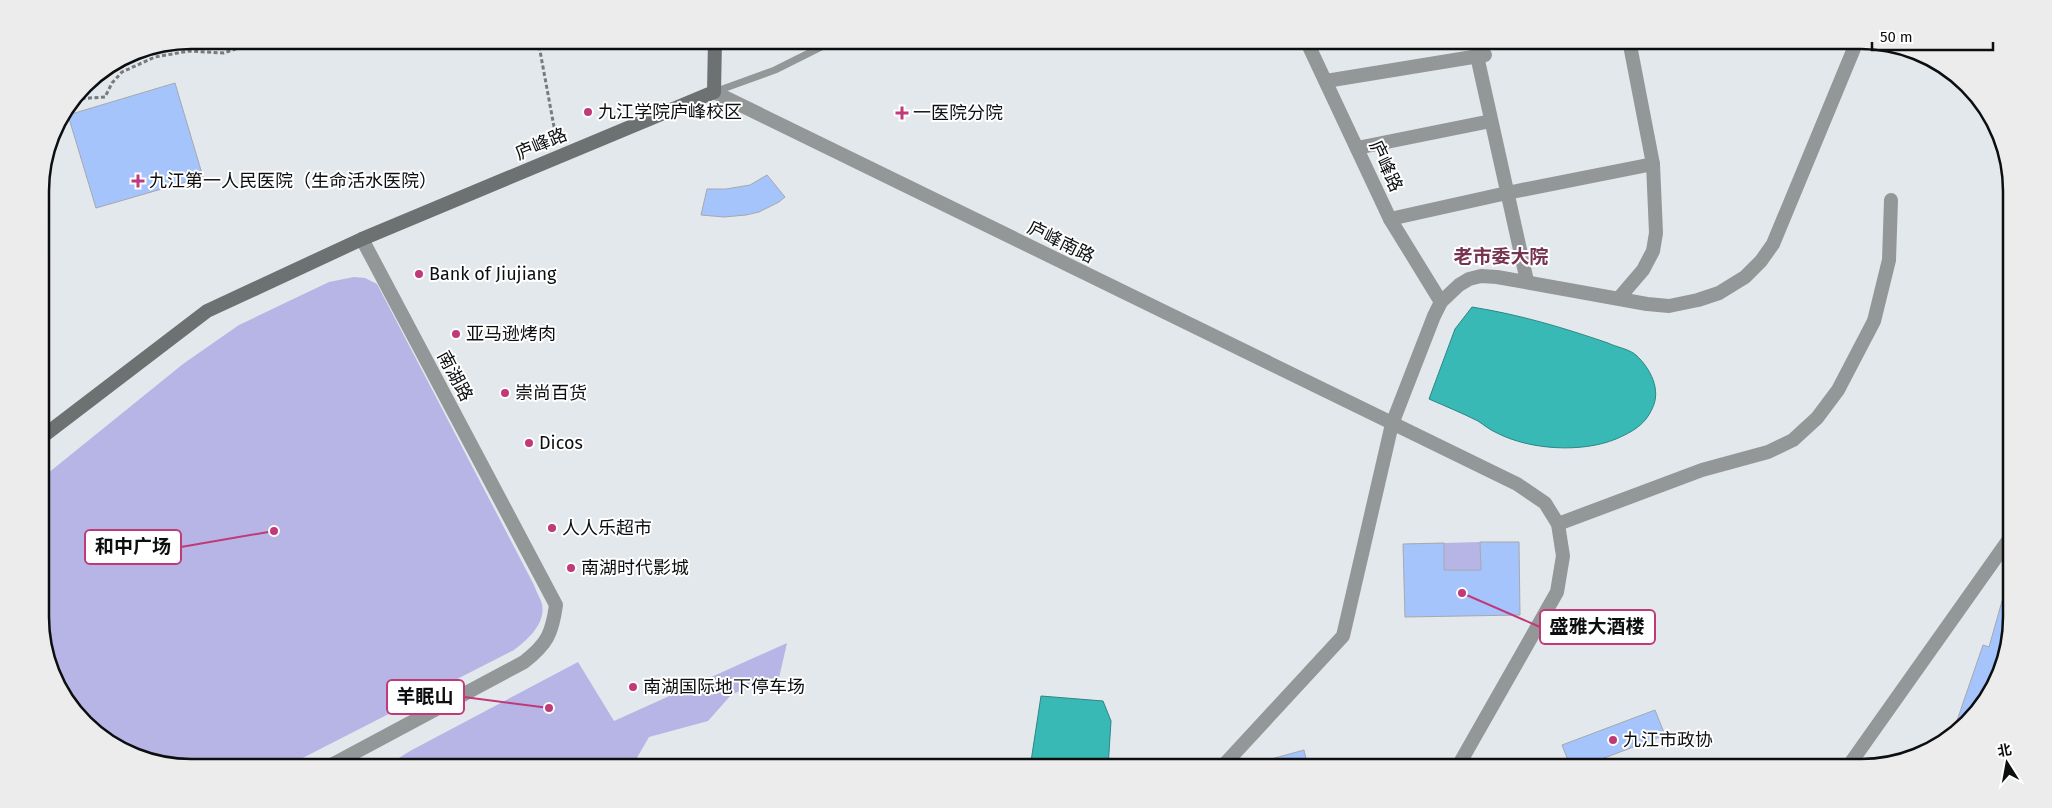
<svg xmlns="http://www.w3.org/2000/svg" width="2052" height="808" viewBox="0 0 2052 808" font-family="'Fira Sans','Noto Sans SC',sans-serif">
<style>
.green{fill:#b6b5e6}
.water{fill:#39b9b6;stroke:#2c8684}
.building{fill:#a5c4fc;stroke:#a6a8ad}
.lines{fill:none;stroke-linecap:round;stroke-linejoin:round}
.path{stroke:#777b7d;stroke-width:3;stroke-dasharray:4 2.5;stroke-linecap:butt}
.service{stroke:#949798;stroke-width:7}
.minor{stroke:#949798;stroke-width:14}
.tertiary{stroke:#949798;stroke-width:14}
.secondary{stroke:#6d7172;stroke-width:14}
.poi-dot{fill:#c03978;stroke:#fff;stroke-width:2}
.labels{text-anchor:middle;dominant-baseline:central;stroke-width:4;stroke-linejoin:round;paint-order:stroke}
.poi-label{font-size:18px;fill:#0c0e0f;stroke:#fff;text-anchor:start}
.street-label{font-size:18px;fill:#0c0e0f;stroke:#fff}
.neighbourhood-label{font-size:19px;font-weight:bold;fill:#773450;stroke:#fff}
.rim{fill:none;stroke:#0c0e0f;stroke-width:2.5}
.leader{fill:none;stroke:#c03978;stroke-width:2}
.callout-dot{fill:#c03978;stroke:#fff;stroke-width:2}
.callout{fill:#fff;stroke:#c03978;stroke-width:2}
.callout-label{font-size:19px;text-anchor:middle;font-weight:bold;fill:#0c0e0f}
</style>
<rect width="100%" height="100%" fill="#e2e8ec"/>
<g class="green">
<path d="M354,277L365,278L377,284L534,585C536,591 540,598 542,604C546,624 527,640 514,650L283,768H191L142,760L82,720L43,646L42,478L183,364L239,325L329,282Z"/>
<polygon points="1480,542 1481,570 1444,570 1444,543"/>
<polygon points="787,643 779,678 732,694 708,721 649,737 631,768 383,768 410,751 578,662 614,721"/>
</g>
<g class="water">
<path d="M1472,307C1521,315 1561,327 1608,343C1616,347 1629,349 1636,355C1650,368 1662,390 1652,409C1645,425 1632,432 1616,439C1582,453 1530,450 1497,433C1490,430 1484,425 1478,421C1462,413 1445,406 1429,399L1455,329Z"/>
<polygon points="1041,696 1103,701 1111,721 1108,768 1030,768"/>
</g>
<g class="building">
<polygon points="175,83 203,177 96,208 68,115"/>
<polygon points="767,175 785,197 779,202 759,212 746,215 724,217 701,215 707,189 726,189 750,185"/>
<polygon points="1480,542 1519,542 1520,615 1405,617 1403,544 1444,543 1444,570 1481,570"/>
<polygon points="2008,580 2012,580 2012,617 2004,666 1981,709 1951,738 1983,645 1989,647"/>
<polygon points="1655,710 1665,735 1578,768 1571,768 1562,745"/>
<polygon points="1304,750 1308,768 1254,768 1253,764"/>
</g>
<g class="lines">
<g class="path">
<polyline points="538,40 557,143"/>
<polyline points="75,99 105,97 112,83 122,72 155,57 189,51 224,53 261,40"/>
</g>
<polyline class="service" points="717,91 775,70 835,40"/>
<g class="minor">
<polyline points="1306,40 1390,219 1441,302"/>
<polyline points="1477,56 1527,281"/>
<polyline points="1326,81 1485,55"/>
<polyline points="714,92 1517,484 1545,503 1558,524 1563,556 1557,592 1457,768"/>
<polyline points="1357,148 1491,121"/>
<polyline points="1390,219 1507,193 1653,164"/>
<polyline points="1619,298 1643,270 1653,251 1656,233 1653,164 1629,40"/>
<polyline points="1558,524 1702,470 1768,452 1793,440 1817,418 1838,390 1874,321 1889,260 1891,200"/>
<polyline points="1221,768 1343,636 1392,424 1434,316 1441,302 1459,285 1469,279 1481,276 1497,277 1647,304 1669,306 1698,300 1719,293 1745,277 1761,261 1773,244 1855,46"/>
<polyline points="1847,768 2012,535"/>
</g>
<path class="tertiary" d="M326,768L524,662C547,644 552,634 556,605L362,239"/>
<polyline class="secondary" points="42,437 207,311 362,239 714,92 715,40"/>
</g>
<g class="poi-dot">
<circle cx="588" cy="112" r="5"/>
<path d="M899.5 105.5h5v5h5v5h-5v5h-5v-5h-5v-5h5z"/>
<path d="M135.5 173.5h5v5h5v5h-5v5h-5v-5h-5v-5h5z"/>
<circle cx="419" cy="274" r="5"/>
<circle cx="456" cy="334" r="5"/>
<circle cx="505" cy="393" r="5"/>
<circle cx="529" cy="443" r="5"/>
<circle cx="552" cy="528" r="5"/>
<circle cx="571" cy="568" r="5"/>
<circle cx="633" cy="687" r="5"/>
<circle cx="1613" cy="740" r="5"/>
</g>
<g class="labels">
<g class="poi-label">
<text x="598" y="112">九江学院庐峰校区</text>
<text x="913" y="113">一医院分院</text>
<text x="149" y="181">九江第一人民医院（生命活水医院）</text>
<text x="429" y="274">Bank of Jiujiang</text>
<text x="466" y="334">亚马逊烤肉</text>
<text x="515" y="393">崇尚百货</text>
<text x="539" y="443">Dicos</text>
<text x="562" y="528">人人乐超市</text>
<text x="581" y="568">南湖时代影城</text>
<text x="643" y="687">南湖国际地下停车场</text>
<text x="1623" y="740">九江市政协</text>
</g>
<g class="street-label">
<text transform="translate(541 144) rotate(-23)">庐峰路</text>
<text transform="translate(1386 166) rotate(65)">庐峰路</text>
<text transform="translate(1061 242) rotate(26)">庐峰南路</text>
<text transform="translate(455 376) rotate(62)">南湖路</text>
</g>
<g class="neighbourhood-label">
<text x="1501" y="256">老市委大院</text>
</g>
</g>
<path d="M0 0H2052V808H0ZM191 49H1861A142 142 0 0 1 2003 191V617A142 142 0 0 1 1861 759H191A142 142 0 0 1 49 617V191A142 142 0 0 1 191 49Z" fill="#ececec" fill-rule="evenodd"/>
<path class="rim" d="M191 49H1861A142 142 0 0 1 2003 191V617A142 142 0 0 1 1861 759H191A142 142 0 0 1 49 617V191A142 142 0 0 1 191 49Z"/>
<path class="leader" d="M274 531L181 547M1462 593L1540 627M549 708L464 697"/>
<g class="callout-dot">
<circle cx="274" cy="531" r="5"/>
<circle cx="1462" cy="593" r="5"/>
<circle cx="549" cy="708" r="5"/>
</g>
<g class="callout">
<rect x="85" y="530" width="96" height="34" rx="5"/>
<rect x="1540" y="610" width="115" height="34" rx="5"/>
<rect x="387" y="680" width="77" height="34" rx="5"/>
</g>
<g class="callout-label">
<text x="133" y="553">和中广场</text>
<text x="1597" y="633">盛雅大酒楼</text>
<text x="425" y="703">羊眠山</text>
</g>
<g transform="translate(2007 763) rotate(349)" stroke="#ffffff" stroke-width="4" paint-order="stroke">
<path d="M0-4L9 19L0 12L-9 19Z" fill="#0c0e0f"/>
<text y="-8" font-size="14" font-weight="bold" text-anchor="middle" fill="#0c0e0f">北</text>
</g>
<path d="M1872 42v8h121v-8" fill="none" stroke="#0c0e0f" stroke-width="2.5"/>
<text x="1880" y="42" font-size="15" fill="#0c0e0f" stroke="#ffffff" stroke-width="4" paint-order="stroke">50 m</text>
</svg>
